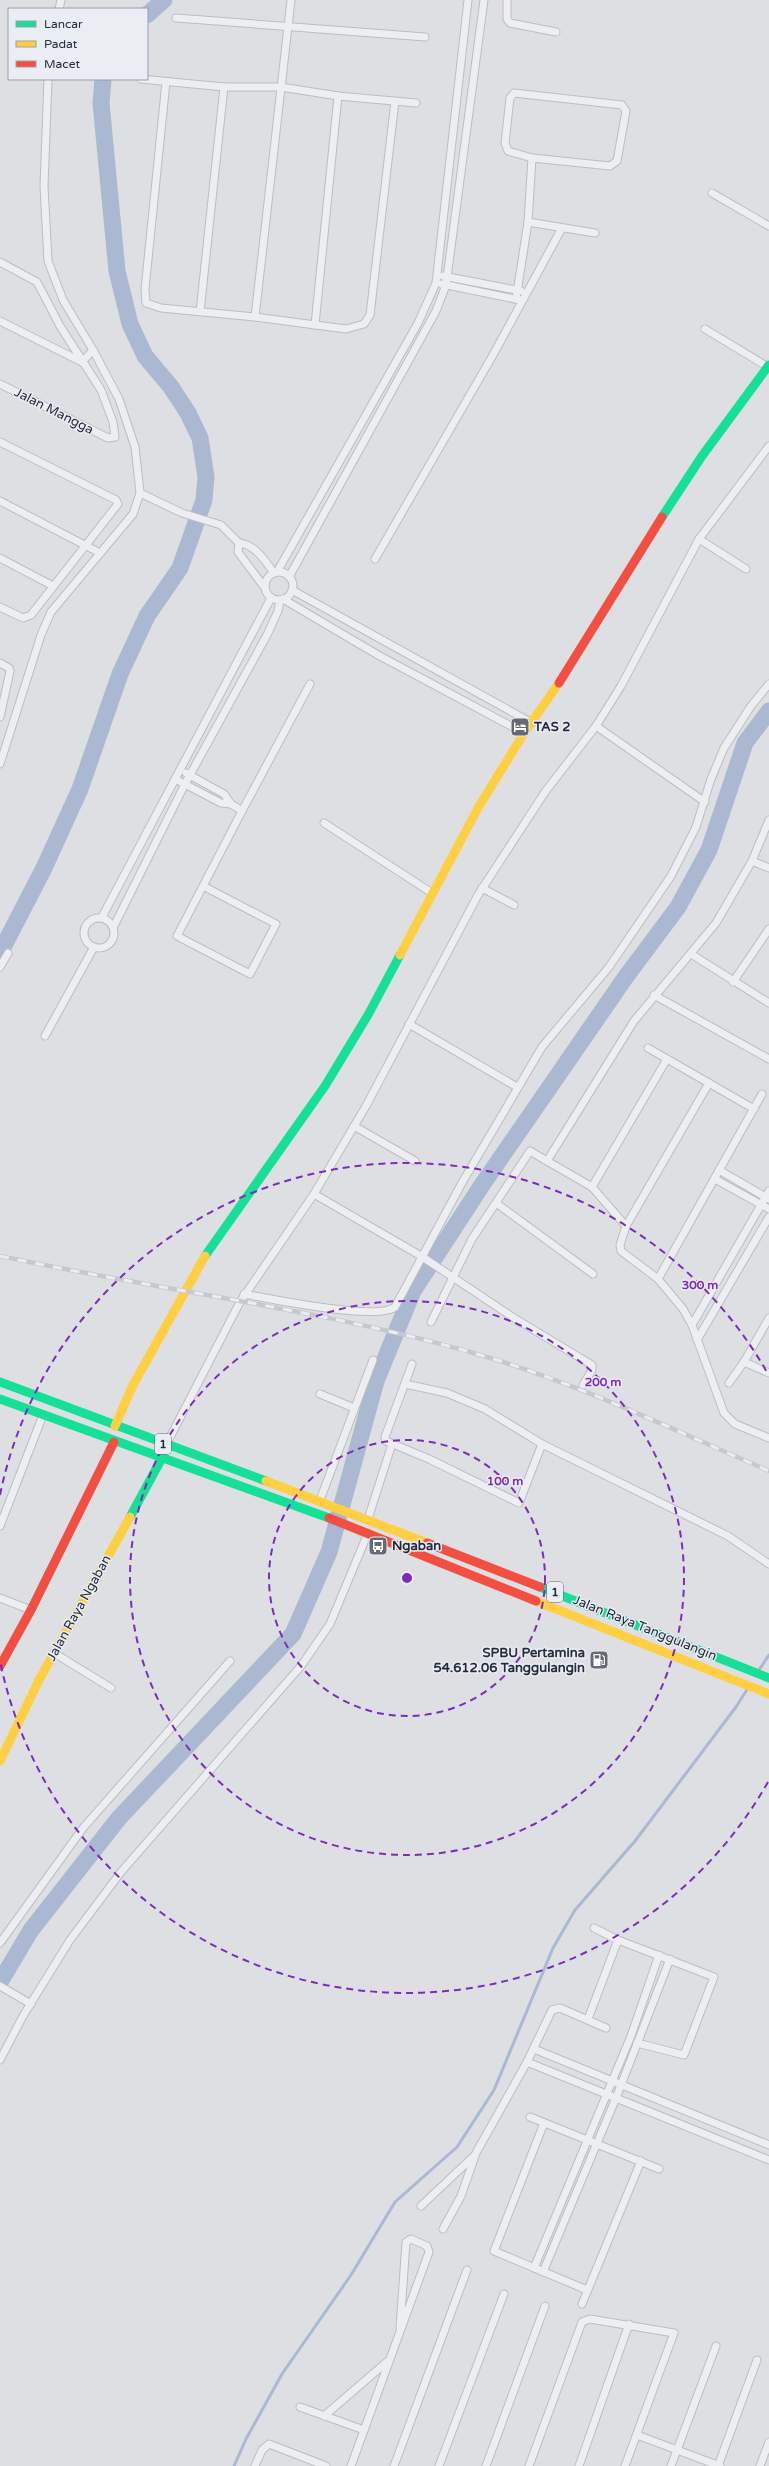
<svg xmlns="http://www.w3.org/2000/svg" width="769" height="2466" viewBox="0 0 769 2466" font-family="'Varela Round',sans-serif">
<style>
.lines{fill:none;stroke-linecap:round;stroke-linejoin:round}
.stream{stroke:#aab8d1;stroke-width:3}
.river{stroke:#aab8d1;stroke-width:17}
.street-casing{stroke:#bcbdc1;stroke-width:9}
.street{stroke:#edeef1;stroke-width:7}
.fast{stroke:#16e098;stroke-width:9}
.slow{stroke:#ffcf43;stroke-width:9}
.jam{stroke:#f24e42;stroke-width:9}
.rail-casing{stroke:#c6c8cc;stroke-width:4.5}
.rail{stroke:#eaedf4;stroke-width:3;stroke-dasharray:9;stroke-linecap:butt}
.ring{fill:none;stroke:#7b2cbf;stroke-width:2;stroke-dasharray:7 5}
.labels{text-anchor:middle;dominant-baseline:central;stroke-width:3;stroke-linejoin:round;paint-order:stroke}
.shield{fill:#eaedf4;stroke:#5f6574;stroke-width:1}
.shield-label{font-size:12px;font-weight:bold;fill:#242b3d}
.street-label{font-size:13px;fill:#242b3d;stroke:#eaedf4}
.poi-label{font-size:13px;font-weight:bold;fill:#242b3d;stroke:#eaedf4;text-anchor:start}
.centre{fill:#7b2cbf;stroke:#eaedf4;stroke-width:2}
.ring-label{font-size:12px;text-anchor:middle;font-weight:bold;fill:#7b2cbf;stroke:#eaedf4;stroke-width:3;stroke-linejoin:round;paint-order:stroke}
</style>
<rect width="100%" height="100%" fill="#dedfe3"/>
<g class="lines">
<g class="stream">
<polyline points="759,1670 769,1655"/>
<polyline points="234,2466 246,2439 282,2374 351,2275 395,2202 457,2147 494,2090 553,1948 575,1910 635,1841 736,1707 748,1688"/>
</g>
<g class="river">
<polyline points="147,15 164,0"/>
<polyline points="0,953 44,868 80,789 120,674 147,616 180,568 204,500 206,477 200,438 188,413 171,387 145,356 130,324 117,271 101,103 103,79"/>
<polyline points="0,1982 31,1930 119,1818 293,1634 329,1552 376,1381 413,1291 482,1185 625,978 678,907 709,850 745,743 769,711"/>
</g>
<g class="street-casing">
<g id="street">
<polyline points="507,0 507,19 510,23 556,32"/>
<polyline points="59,9 61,0"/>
<polyline points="176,18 425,37"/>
<polyline points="141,79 224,87 281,87 338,96 416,103"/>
<polyline points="166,82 145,289 146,303 161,308 255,317 346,329 364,324 370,315 395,101"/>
<polygon points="514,93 622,105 626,111 617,161 610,166 532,158 508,151 505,143 510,98"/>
<polyline points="712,193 769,226"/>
<polyline points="528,222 595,233"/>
<polyline points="0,262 37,282 60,326 101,390 113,422 115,437 108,438 0,384"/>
<polyline points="443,276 521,291"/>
<polyline points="442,284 520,300"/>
<polyline points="516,299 528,222 532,158"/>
<polyline points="200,312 224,87"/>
<polyline points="255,317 291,0"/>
<polyline points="0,321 82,362 93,350"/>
<polyline points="315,325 338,96"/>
<polyline points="705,329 768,367"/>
<polyline points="0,442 116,500 118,504 31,615 23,618 0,607"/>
<path d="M140,493L182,513L221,525L239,543C255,544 265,561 274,573"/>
<polyline points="0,501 100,553"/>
<polyline points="699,539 746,569"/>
<polyline points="239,543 238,552 265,588"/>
<polyline points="0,558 53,586"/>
<polyline points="375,559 493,355 562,228"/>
<polyline points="277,572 418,323 436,283 468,0"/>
<circle cx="279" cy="586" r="14"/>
<polyline points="289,577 436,311 446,285 484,0"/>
<polyline points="292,590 532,723"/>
<polyline points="283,599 378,655 524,733"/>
<polyline points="0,663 9,668 10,671 0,717"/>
<polyline points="596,726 705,802"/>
<polyline points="0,764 41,635 51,612 133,514 140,493 135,447 119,399 93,350 63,300 48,261 44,186 48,79"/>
<polyline points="186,773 224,794 231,804"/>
<polyline points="175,779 221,803 231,804 242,811 310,684"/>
<polyline points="769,820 752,861 716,923 634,1021 547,1161 592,1187 626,1226 620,1245 621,1251 658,1279 683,1309 692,1325 724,1413 735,1424 769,1438"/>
<polyline points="324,823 432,893"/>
<polyline points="752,861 769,868"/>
<polyline points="203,886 276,924 250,974 177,936 242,811"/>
<polyline points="482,888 514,905"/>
<polyline points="102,917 271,598"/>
<circle cx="99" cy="933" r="15"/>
<polyline points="114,926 185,784 267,635 278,611 280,600"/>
<polyline points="691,954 769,1003"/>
<polyline points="0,967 8,953"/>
<polyline points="733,982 769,929"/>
<polyline points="654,995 769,1059"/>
<polyline points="409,1024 517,1087"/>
<polyline points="45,1036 94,947"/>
<polyline points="648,1048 754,1109"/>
<polyline points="354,1126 415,1161"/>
<polyline points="719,1170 769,1199"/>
<polyline points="715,1179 769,1209"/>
<polyline points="592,1187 667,1059"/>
<polyline points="314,1194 421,1256 514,1318 592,1365 592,1370 583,1385"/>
<polyline points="496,1203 593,1274"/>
<polyline points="626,1226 709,1083"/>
<polyline points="658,1279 762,1094"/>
<path d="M244,1294C270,1299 379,1321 395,1307L463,1181L542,1047L609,967L671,876L696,827L711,779L724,748L751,706L769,684"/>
<polyline points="769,1318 744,1362 769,1373"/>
<polyline points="431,1322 472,1239 530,1151 547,1161"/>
<polyline points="692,1325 769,1191"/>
<polyline points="697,1340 769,1217"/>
<polyline points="412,1364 385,1437 386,1441 429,1459 519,1503 542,1444"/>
<polyline points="729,1383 744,1362"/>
<polyline points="405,1384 447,1393 485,1409 542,1444 728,1536 769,1564"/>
<polyline points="320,1394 354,1408"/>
<polyline points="166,1445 240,1302 314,1194 366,1106 478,895 545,792 596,726 621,686 699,539 769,446"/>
<polyline points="320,1500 373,1360"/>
<polyline points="368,1519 392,1444"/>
<polyline points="0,1526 43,1415"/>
<polyline points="0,1598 31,1610"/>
<polyline points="54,1653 111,1688"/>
<polyline points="594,1928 618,1940 714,1977 684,2055 637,2043"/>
<polyline points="0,1943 83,1828 230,1661"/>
<polyline points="0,1986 31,2004"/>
<polyline points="588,2019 618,1940"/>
<polyline points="534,2049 769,2145"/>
<polyline points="0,2060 23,2016 70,1940 121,1872 301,1666 330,1624 368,1533"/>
<polyline points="527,2062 769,2160"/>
<polyline points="530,2117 659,2169"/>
<polyline points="544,2123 494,2251 587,2290"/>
<polyline points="421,2206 475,2155"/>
<polyline points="443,2229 461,2196 476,2153 527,2062 552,2010 560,2008 606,2028"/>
<polyline points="534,2268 631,2036 659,1955"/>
<polyline points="543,2272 616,2098 670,1959"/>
<polyline points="582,2304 641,2161"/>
<polyline points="300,2407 364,2430"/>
<polyline points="324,2416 388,2361"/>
<polyline points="637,2435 720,2466"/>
<polyline points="255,2466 262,2450 269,2444 326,2466"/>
<polyline points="351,2466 429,2252 427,2246 411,2239 406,2242 400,2327"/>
<polyline points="394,2466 467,2270"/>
<polyline points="439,2466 504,2294"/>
<polyline points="486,2466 545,2306"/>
<polyline points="529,2466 582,2322 590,2319 674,2333 625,2466"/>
<polyline points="579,2466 629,2324"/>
<polyline points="671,2466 716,2346"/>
<polyline points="718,2466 757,2360"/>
<polyline points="760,2466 769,2442"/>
</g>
</g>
<use href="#street" class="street"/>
<g class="fast">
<polyline points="662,517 702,456 769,365"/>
<polyline points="205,1256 325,1086 368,1015 400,955"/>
<polyline points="0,1382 266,1481"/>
<polyline points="0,1399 329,1518"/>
<polyline points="130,1517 162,1458"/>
<polyline points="540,1587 769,1678"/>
</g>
<g class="slow">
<polyline points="400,955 478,808 524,733 559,683"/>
<polyline points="115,1426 133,1385 205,1256"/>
<polyline points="266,1481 427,1543"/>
<polyline points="536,1601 769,1694"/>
<polyline points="0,1761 39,1680 130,1517"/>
</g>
<g class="jam">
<polyline points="559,683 662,517"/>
<polyline points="329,1518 536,1601"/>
<polyline points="427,1543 540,1587"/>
<polyline points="0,1666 31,1610 114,1442"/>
</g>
<g class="rail-casing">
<path id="rail" d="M0,1256C159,1290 321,1309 477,1354C578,1383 673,1430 769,1471"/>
</g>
<use href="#rail" class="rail"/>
</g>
<g class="ring">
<circle cx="407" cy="1578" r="138"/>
<circle cx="407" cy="1578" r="277"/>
<path d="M768 1782A415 415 0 0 1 0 1661M0 1495A415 415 0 0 1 768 1374"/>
</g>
<defs>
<g id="hotel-square" transform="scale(1)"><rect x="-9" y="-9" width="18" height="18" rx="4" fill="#656a77" stroke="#eaedf4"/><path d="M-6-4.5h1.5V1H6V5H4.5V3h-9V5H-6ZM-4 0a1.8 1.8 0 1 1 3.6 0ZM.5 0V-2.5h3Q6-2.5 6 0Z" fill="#fff"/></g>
<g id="bus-square" transform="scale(1)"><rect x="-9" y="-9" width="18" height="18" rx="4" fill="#656a77" stroke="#eaedf4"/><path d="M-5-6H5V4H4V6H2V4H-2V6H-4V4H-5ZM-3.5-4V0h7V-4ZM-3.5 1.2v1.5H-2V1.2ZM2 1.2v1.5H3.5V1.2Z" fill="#fff"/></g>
<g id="fuel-square" transform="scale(1)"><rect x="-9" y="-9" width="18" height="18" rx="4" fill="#656a77" stroke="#eaedf4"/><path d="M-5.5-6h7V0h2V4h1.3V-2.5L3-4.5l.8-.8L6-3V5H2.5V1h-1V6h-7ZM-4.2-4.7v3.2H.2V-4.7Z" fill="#fff"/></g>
</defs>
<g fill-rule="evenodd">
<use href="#hotel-square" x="520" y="727"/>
<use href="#bus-square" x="378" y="1546"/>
<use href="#fuel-square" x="599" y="1660"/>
</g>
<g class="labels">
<g class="shield">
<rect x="155" y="1434" width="16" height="20" rx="3"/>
<rect x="547" y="1582" width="16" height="20" rx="3"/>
</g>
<g class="shield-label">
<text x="163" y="1444">1</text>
<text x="555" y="1592">1</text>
</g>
<g class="street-label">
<text transform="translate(54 411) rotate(27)">Jalan Mangga</text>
<text transform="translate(79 1608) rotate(-61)">Jalan Raya Ngaban</text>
<text transform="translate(645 1628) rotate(22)">Jalan Raya Tanggulangin</text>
</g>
<g class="poi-label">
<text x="534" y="727">TAS 2</text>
<text x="392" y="1546">Ngaban</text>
<text x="585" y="1653" text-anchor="end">SPBU Pertamina<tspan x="585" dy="15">54.612.06 Tanggulangin</tspan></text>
</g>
</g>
<circle cx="407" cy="1578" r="6" class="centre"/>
<g class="ring-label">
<text x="700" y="1289">300 m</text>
<text x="603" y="1386">200 m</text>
<text x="505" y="1485">100 m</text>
</g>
<rect x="8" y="8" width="140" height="72" fill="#eaedf4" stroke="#9b9fab"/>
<rect x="16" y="21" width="20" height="6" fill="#16e098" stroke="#9b9fab"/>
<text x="44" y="28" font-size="12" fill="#242b3d">Lancar</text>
<rect x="16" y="41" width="20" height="6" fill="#ffcf43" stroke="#9b9fab"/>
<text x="44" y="48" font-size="12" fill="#242b3d">Padat</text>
<rect x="16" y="61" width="20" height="6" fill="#f24e42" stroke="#9b9fab"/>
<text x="44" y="68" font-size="12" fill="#242b3d">Macet</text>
</svg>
